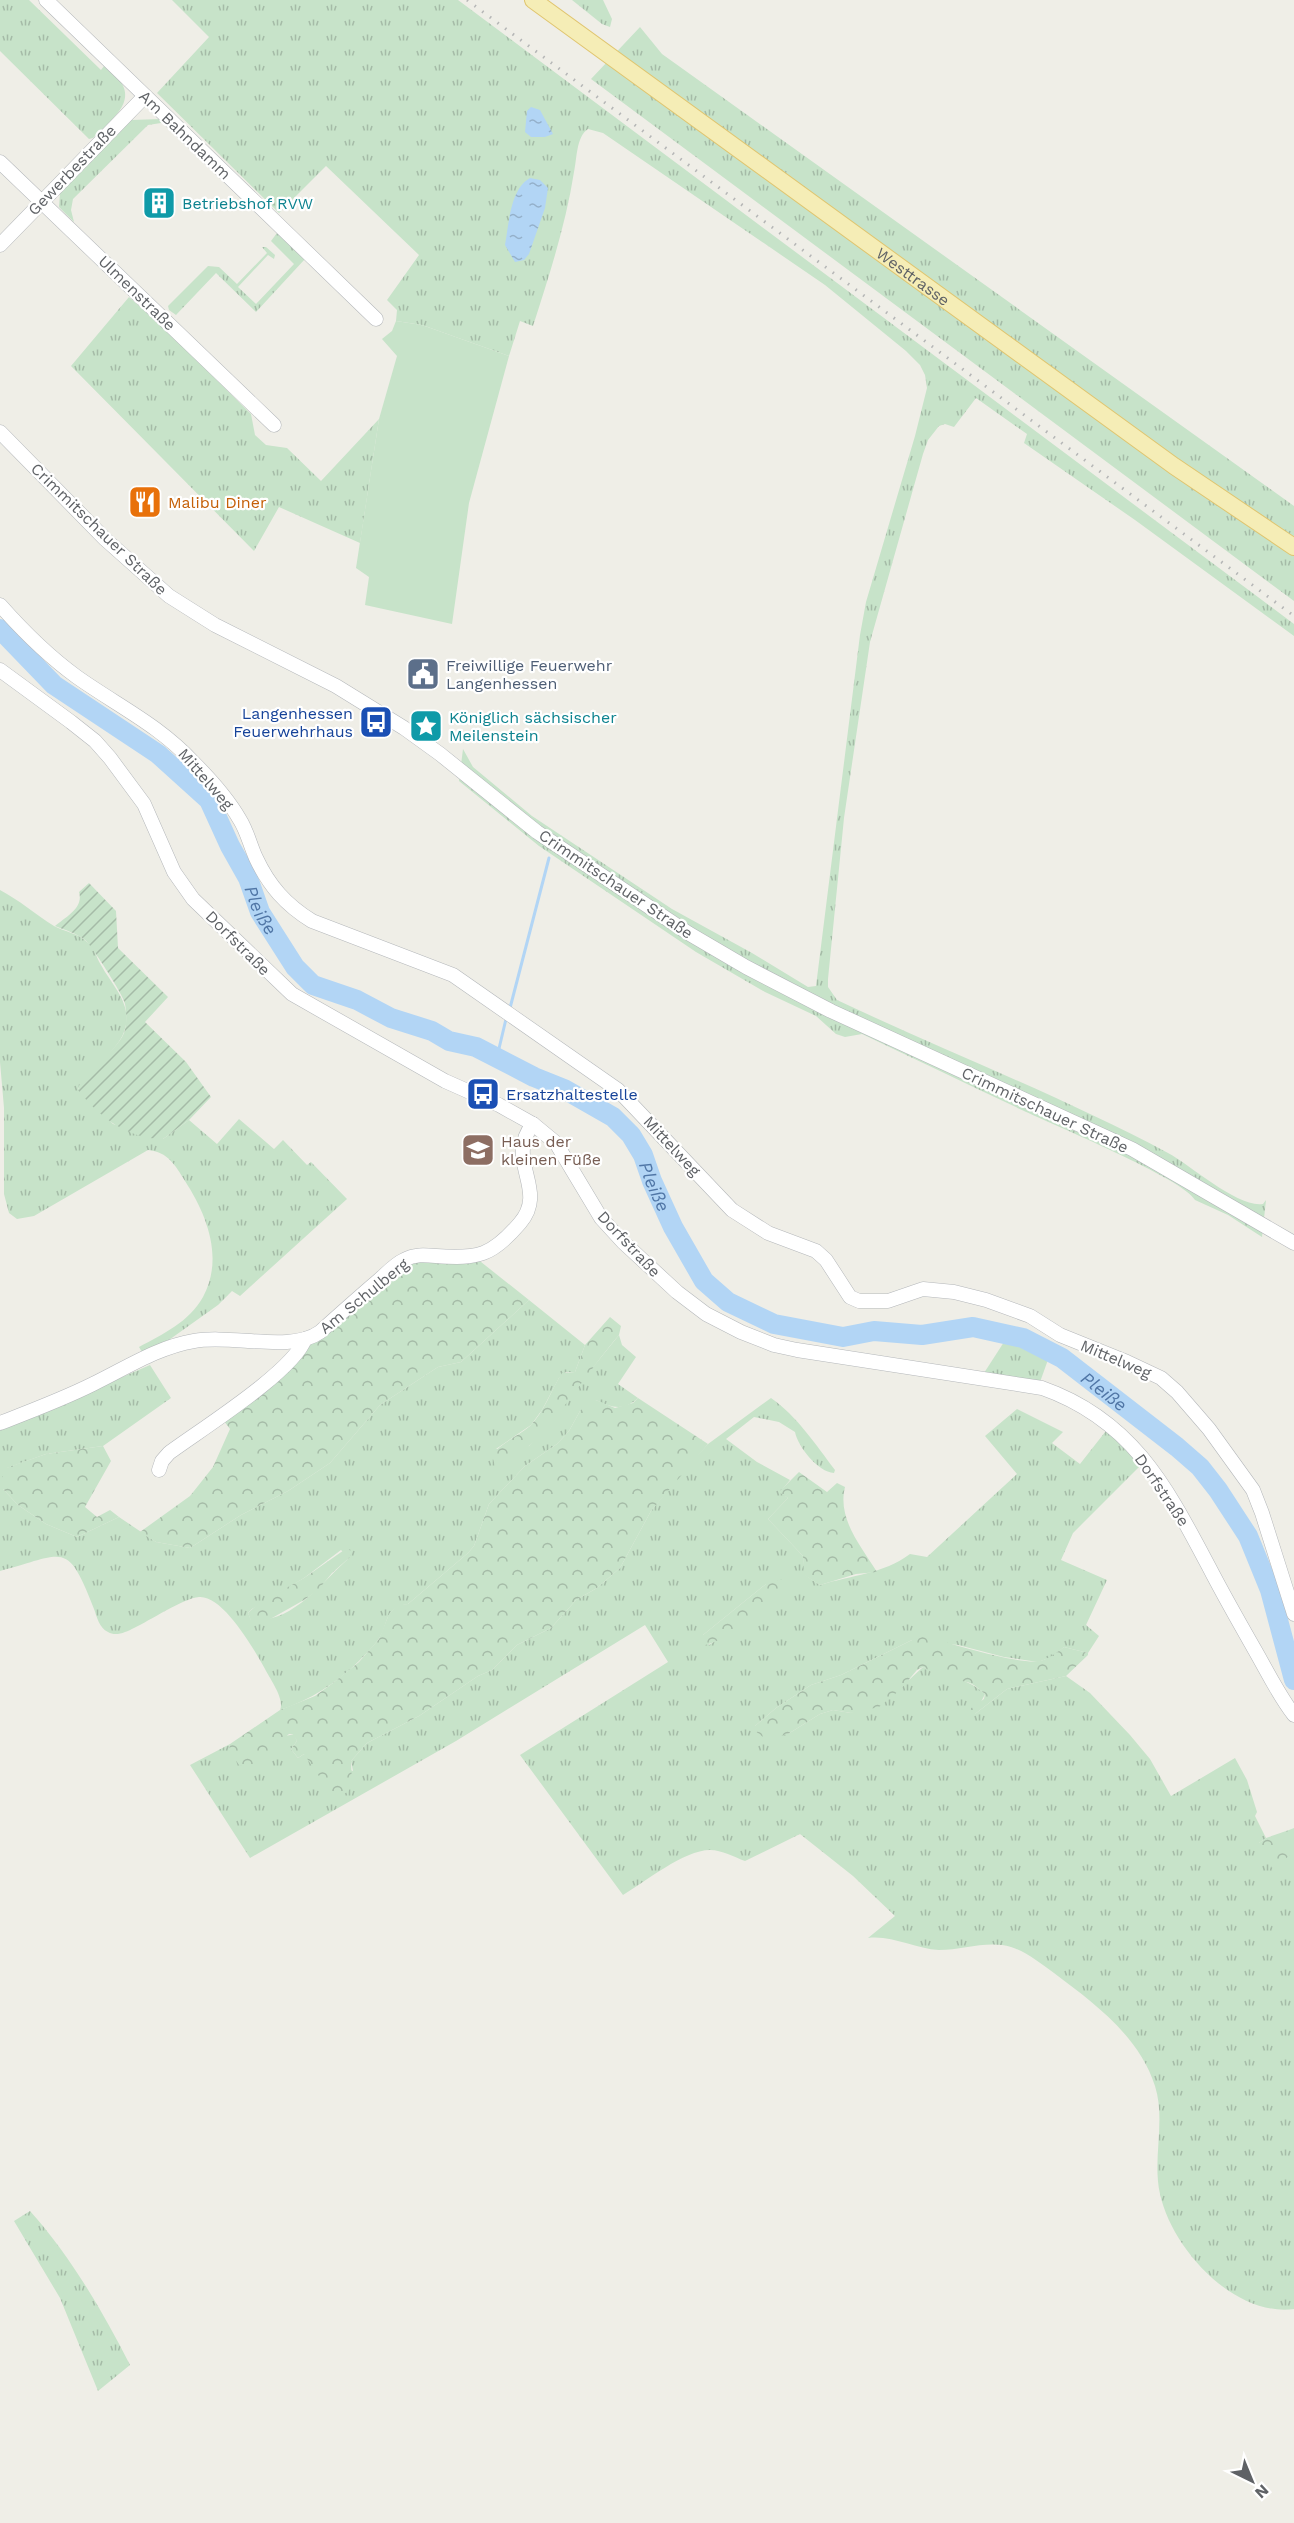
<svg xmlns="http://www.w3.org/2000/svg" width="1294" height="2523" viewBox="0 0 1294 2523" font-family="'Work Sans',sans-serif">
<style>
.grass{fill:url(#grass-tufts);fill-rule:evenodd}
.forest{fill:url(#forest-crowns)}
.park{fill:#c7e3c9}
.garden{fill:url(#garden-furrows)}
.water{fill:url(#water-ripples)}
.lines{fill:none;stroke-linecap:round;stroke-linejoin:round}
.stream{stroke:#b2d5f5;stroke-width:3}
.river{stroke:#b2d5f5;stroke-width:20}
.minor-casing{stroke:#b4b7ba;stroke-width:15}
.major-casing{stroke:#e0c56f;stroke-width:18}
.minor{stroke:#fff;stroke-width:14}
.major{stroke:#f5edb6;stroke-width:16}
.rail{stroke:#b5b6b6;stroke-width:3;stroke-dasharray:1.5 8;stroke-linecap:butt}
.labels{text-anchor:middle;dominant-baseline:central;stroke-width:4.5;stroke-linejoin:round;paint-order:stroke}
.street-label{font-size:16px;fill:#5f6266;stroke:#fff}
.culture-label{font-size:16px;fill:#0d838f;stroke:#fff;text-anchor:start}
.food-label{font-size:16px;fill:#c56008;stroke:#fff;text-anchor:start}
.service-label{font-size:16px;fill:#4e5e75;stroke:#fff;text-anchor:start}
.transit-label{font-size:16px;fill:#164399;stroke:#fff;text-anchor:end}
.education-label{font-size:16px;fill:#785e54;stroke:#fff;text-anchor:start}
.water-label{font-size:18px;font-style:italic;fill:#5076a6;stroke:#fff}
</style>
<defs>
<pattern id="grass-tufts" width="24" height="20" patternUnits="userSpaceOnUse" patternTransform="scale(1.5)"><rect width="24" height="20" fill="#c7e3c9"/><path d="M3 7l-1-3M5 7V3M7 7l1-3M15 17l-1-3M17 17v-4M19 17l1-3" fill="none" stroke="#a5bba7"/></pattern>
<pattern id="forest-crowns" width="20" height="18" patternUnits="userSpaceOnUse" patternTransform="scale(1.5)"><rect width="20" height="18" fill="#c7e3c9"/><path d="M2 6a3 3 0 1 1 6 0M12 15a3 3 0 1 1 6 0" fill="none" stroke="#a5bba7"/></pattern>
<pattern id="garden-furrows" width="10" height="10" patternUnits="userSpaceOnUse" patternTransform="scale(1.5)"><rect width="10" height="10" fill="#c7e3c9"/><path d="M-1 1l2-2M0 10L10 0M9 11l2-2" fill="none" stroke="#a5bba7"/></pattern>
<pattern id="water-ripples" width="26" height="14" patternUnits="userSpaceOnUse" patternTransform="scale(1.5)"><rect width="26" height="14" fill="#b2d5f5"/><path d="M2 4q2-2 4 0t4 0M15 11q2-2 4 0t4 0" fill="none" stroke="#94b0ca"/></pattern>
</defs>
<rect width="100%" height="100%" fill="#efeee7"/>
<g class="grass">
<path d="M0,0H29L101,70L104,66C144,94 120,113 93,138L89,139L0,51Z"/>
<path d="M172,0H458L1294,624V636L1135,520L1024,443L1027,434L976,398L954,427L945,424L939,426L928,440L923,454L870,642L844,818L828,979V987L837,1000C947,1052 1061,1096 1168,1153C1192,1166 1238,1208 1263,1204L1266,1200L1262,1237L1228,1215L1195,1200C1184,1179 1051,1124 1022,1110C969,1085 915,1059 862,1034L845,1037L836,1034L816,1016L765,992L696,952L539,846L459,781L463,749L473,767L532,816L672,909L752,953L808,987L816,986L860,635L866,602L915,436L927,388L925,375L920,365L906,351L825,285L603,133L588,129C576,137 577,159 574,172C566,224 549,276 533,326L520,321L509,356L422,325L396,321L397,310L387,300L419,255L326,166L279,213L157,93L209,37Z"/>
<polygon points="572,0 603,0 612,19 610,27 602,24"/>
<polygon points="640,27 662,54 1294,506 1294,601 591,79"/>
<polygon points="161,119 161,123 148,125 73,199 71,210 74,222 59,207 60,193 131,120"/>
<polygon points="277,233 305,259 256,312 216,273 176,315 169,310 168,306 208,266 219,267 237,284 267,253 262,247 266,247 275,255 274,259 268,255 238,287 256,304 294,264 271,241"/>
<polygon points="129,297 161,325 251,414 255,435 266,445 287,448 321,481 379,419 360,543 279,507 254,551 71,366"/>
<path d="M0,890C19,900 35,914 54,926C65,932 78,933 87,942C95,948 96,957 101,965C113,987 134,1005 124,1032C116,1054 88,1067 78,1089L113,1124L163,1139L189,1120L217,1144L239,1119L274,1149L283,1140L307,1165L311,1162L347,1199L240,1296L232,1291L218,1305L145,1357L139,1347C163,1334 189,1322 203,1297C224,1258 207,1215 185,1181C175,1165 168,1152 148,1150L34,1216L17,1219L9,1213L4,1194V1108L0,1062Z"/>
<path d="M529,1300L585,1345L575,1372H566L559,1378L542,1410L531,1425L496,1449L529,1446L619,1335L622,1345L636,1357L618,1384L638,1398C625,1411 611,1408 596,1400L580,1411L569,1431L557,1444L525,1466L489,1504L474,1546L468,1553L408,1604C383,1607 389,1625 378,1640C372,1648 365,1655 359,1661C337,1683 310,1700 280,1710C285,1699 270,1679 265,1669C254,1649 223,1595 199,1597C184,1598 149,1621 134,1628C126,1632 116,1637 108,1632C99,1628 97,1617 94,1609C67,1539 65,1554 0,1571V1430L150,1365L171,1398L103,1446L46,1454L7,1468L3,1489L18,1505L46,1524L77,1537L119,1517L156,1542L190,1548L241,1515L288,1491L330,1463L380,1405L438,1367L461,1362ZM341,1550L349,1558C321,1583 292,1624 251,1620L248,1613L252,1609L304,1578Z"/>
<polygon points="1004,1342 1019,1343 1049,1357 1040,1382 984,1373"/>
<path d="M771,1398C797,1416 816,1445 835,1470L834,1473C818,1472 798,1447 795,1432L779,1422L754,1417L726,1439L757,1462L790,1480L780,1492L788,1498L768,1519L803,1556L805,1575L820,1585C852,1575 883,1574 910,1554L927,1557L1017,1474L985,1436L1017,1409L1063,1432L1052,1443L1080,1464L1109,1427L1145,1461L1073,1533L1061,1560L1107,1580L1086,1625L1099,1636L1088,1653L1064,1647L1052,1657L1038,1662L1004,1657L958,1645L912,1640L841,1675L811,1685L776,1708L755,1726L788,1734L820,1714L833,1710L851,1713L910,1679L923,1667C944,1677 967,1677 985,1694L975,1714L1007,1689L1066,1676L1090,1693L1130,1735L1150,1759L1171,1796L1235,1758L1247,1780L1257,1812L1255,1816L1266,1838L1259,1843L1289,1845V1830L1294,1828V2309C1234,2317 1172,2249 1160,2194C1152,2159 1166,2121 1155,2086C1139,2036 1094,2003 1054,1973C1041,1964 1027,1952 1011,1947C988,1940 963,1950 939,1950C915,1949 892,1935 868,1938L895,1916L853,1876L800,1834L745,1861C734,1857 722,1850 710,1850C684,1850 645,1882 623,1895L520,1755L668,1662L645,1625L456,1741L250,1858L190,1765L230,1744L229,1750L294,1734L297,1741L291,1749L298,1758L304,1754L353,1771L351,1761L367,1743L419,1716L478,1676L492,1670L517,1645L551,1628L576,1600L597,1588L620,1568L651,1511L686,1468L708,1444ZM766,1584L760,1611L709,1645L703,1635Z"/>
<path d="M30,2211C71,2257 102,2310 130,2365L98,2391L60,2298L14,2221Z"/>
</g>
<g class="forest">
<polygon points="476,1258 529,1300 461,1362 438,1367 380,1405 330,1463 288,1491 241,1515 190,1548 156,1542 140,1532 190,1496 213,1467 230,1429 221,1417 404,1261"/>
<path d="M610,1317L621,1326L619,1335C585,1374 544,1444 500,1468L495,1466L492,1455C501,1443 518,1436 530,1426C545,1411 551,1390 562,1373L575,1372L585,1345Z"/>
<polygon points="638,1398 708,1444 651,1511 620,1568 597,1588 576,1600 551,1628 517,1645 492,1670 478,1676 419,1716 367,1743 351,1761 352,1784 348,1792 338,1796 331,1794 304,1754 298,1758 291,1749 297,1741 293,1734 289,1734 250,1769 239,1765 229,1750 230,1744 280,1710 315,1696 333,1683 359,1662 379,1639 389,1614 397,1605 408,1604 468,1553 474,1546 489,1504 525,1466 557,1444 569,1431 580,1411 589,1401 596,1400 615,1408 633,1403"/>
<polygon points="103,1446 111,1461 85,1507 97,1517 110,1510 119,1517 77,1537 46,1524 18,1505 3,1489 2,1478 6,1468 46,1454"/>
<path d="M799,1472L827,1492L837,1483L845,1487C837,1519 861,1546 877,1572L856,1574L820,1585L804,1575L803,1556L768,1519L788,1498L779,1492Z"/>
<polygon points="347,1548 352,1552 349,1558 332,1573 318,1590 304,1600 265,1622 251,1621 248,1613 258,1604 304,1578"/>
<path d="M792,1576L794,1581L791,1588C773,1601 721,1646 702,1645L703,1635L766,1584Z"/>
<path d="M925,1636C948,1643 1019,1665 1040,1661C1049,1659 1056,1653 1064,1647L1088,1653V1655L1066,1676L1007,1689L975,1714L971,1712L970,1709L984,1699L985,1694C968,1678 964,1682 944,1679C937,1678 930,1670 923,1667L917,1670L900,1690L879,1707L851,1713L833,1710L820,1714L788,1734L767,1740L754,1730L755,1726L776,1708L811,1685L841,1675L912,1640Z"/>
<polygon points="1289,1830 1292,1854 1272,1868 1259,1843 1266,1838"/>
</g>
<polygon class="park" points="396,321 422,325 509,356 469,503 452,624 365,605 369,577 356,568 379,419 397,356 382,339 392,331"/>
<path class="garden" d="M89,883L116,911L118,948L168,997L145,1022L186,1062L211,1097L189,1120L163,1139C128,1139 99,1117 78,1090C84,1066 114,1056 124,1033C127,1026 127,1008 124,1001C122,993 90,943 85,940C76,933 65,930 55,926C66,917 84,908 79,892Z"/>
<g class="water">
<polygon points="531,107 540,110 553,134 545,137 531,137 525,132 527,111"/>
<path d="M530,178L540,180L548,188L545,208L529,254L524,260L515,262L505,245C509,224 510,189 530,178Z"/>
</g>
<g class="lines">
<g class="stream">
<polyline points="510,1008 549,858"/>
<polyline points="497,1057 506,1019"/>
</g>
<path class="river" id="s1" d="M0,629L54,685L158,754L209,800L230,846L248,878L260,912L295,967L313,985L357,1000L391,1018L432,1031L449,1041L476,1047L534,1077L564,1089L613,1117L631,1135L643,1155L652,1181L673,1227L704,1281L728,1302L774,1324L843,1337L874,1331L922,1335L973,1327L1023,1338L1062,1358L1177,1447L1200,1467L1218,1490L1248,1536L1270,1590L1294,1680"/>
<g class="minor-casing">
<g id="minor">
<polyline points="46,0 376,319"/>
<polyline points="0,162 274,425"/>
<polyline points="0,245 145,96"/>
<polyline points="0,432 105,539 169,596 215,625 336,686 404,728 440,754 537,832 688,933 746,967 831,1011 1132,1149 1294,1243"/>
<path d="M0,605C23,631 48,656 77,677C118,706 159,725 194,763C211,780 228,799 240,820C247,831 250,845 256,858C269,886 286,905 312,921L453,975L618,1090L732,1210L768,1233L816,1251L826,1260L850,1297L859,1301H888L923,1289L954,1292L986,1300L1030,1316L1060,1335L1127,1362L1161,1378L1177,1392L1209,1429L1253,1490L1262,1513L1294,1614"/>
<path d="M0,670L71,722L95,741L110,758L144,804L174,872L193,899L292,994L445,1081L499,1105L533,1124L556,1143L601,1218L623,1242L677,1292L706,1314L741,1332L774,1345L797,1350L1042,1388C1133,1420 1167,1488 1209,1567C1224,1596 1240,1624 1256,1652C1268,1673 1279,1696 1294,1715"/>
<path d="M0,1423C31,1411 63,1399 93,1384C126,1368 158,1347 194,1341C232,1334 291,1353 320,1332C340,1314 359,1297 379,1280C387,1273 395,1264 404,1260C414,1254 425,1255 436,1256C478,1259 492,1256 520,1223C549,1189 504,1161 533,1124"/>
<path d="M159,1470L162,1461L169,1453C200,1430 293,1372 305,1339"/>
</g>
</g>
<g class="major-casing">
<g id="major">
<path id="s2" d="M533,0L1174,466L1294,547"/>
</g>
</g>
<use href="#minor" class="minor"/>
<use href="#major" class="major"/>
<polyline class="rail" points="467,0 1294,616"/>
</g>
<defs>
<g id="building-square" transform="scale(1.725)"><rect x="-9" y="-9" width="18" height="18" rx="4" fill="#0f9aa8" stroke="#fff"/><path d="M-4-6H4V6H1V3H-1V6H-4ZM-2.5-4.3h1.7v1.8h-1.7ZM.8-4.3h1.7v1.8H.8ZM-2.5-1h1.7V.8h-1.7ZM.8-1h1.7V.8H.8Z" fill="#fff"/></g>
<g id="restaurant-square" transform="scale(1.725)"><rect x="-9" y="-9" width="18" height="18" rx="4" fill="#e8710a" stroke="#fff"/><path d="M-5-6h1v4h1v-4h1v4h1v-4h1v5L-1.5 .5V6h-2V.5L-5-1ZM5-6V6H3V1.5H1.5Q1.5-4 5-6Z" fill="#fff"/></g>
<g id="civic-square" transform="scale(1.725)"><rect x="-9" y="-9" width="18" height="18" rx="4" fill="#5c6f8a" stroke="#fff"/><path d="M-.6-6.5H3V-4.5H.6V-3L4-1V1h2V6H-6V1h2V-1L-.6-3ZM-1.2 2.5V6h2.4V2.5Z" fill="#fff"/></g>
<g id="bus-square" transform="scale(1.725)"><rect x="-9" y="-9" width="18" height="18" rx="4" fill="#1a4fb4" stroke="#fff"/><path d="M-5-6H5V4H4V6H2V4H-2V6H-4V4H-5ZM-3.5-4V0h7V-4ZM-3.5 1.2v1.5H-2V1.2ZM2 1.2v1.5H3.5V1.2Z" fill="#fff"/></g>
<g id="sight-square" transform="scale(1.725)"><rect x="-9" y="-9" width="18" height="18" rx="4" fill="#0f9aa8" stroke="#fff"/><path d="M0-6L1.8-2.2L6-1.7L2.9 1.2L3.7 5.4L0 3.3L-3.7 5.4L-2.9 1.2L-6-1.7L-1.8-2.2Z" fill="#fff"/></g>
<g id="school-square" transform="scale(1.725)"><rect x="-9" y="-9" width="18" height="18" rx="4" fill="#8d6e63" stroke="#fff"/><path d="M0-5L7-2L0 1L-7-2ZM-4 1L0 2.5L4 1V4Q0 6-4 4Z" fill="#fff"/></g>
</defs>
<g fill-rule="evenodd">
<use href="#building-square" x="159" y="203"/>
<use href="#restaurant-square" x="145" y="502"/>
<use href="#civic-square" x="423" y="674"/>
<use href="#bus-square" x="376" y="722"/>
<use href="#sight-square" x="426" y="726"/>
<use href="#bus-square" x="483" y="1094"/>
<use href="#school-square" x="478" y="1150"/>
</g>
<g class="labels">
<g class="street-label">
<text transform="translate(185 135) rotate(44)">Am Bahndamm</text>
<text transform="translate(72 170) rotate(-46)">Gewerbestraße</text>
<text stroke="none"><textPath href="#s2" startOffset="470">Westtrasse</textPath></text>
<text transform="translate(137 293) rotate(44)">Ulmenstraße</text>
<text transform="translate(99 529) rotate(44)">Crimmitschauer Straße</text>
<text transform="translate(206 779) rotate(49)">Mittelweg</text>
<text transform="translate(616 884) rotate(34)">Crimmitschauer Straße</text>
<text transform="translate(238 943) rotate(45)">Dorfstraße</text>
<text transform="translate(1045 1110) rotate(25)">Crimmitschauer Straße</text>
<text transform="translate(672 1146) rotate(47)">Mittelweg</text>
<text transform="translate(629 1244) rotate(47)">Dorfstraße</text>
<text transform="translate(364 1296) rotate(-39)">Am Schulberg</text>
<text transform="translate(1116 1359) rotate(23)">Mittelweg</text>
<text transform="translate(1162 1490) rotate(56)">Dorfstraße</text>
</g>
<g class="culture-label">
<text x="182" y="203">Betriebshof RVW</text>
<text x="449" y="717">Königlich sächsischer<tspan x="449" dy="18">Meilenstein</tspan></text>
</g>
<g class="food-label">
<text x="168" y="502">Malibu Diner</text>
</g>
<g class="service-label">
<text x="446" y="665">Freiwillige Feuerwehr<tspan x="446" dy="18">Langenhessen</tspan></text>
</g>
<g class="transit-label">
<text x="353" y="713">Langenhessen<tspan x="353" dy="18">Feuerwehrhaus</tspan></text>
<text x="506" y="1094" text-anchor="start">Ersatzhaltestelle</text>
</g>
<g class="education-label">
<text x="501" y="1141">Haus der<tspan x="501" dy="18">kleinen Füße</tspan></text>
</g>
<g class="water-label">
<text stroke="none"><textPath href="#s1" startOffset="393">Pleiße</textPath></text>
<text stroke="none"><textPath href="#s1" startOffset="897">Pleiße</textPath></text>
<text stroke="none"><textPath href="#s1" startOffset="1437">Pleiße</textPath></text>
</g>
</g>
<g transform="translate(1252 2481) rotate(137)" stroke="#ffffff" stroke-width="4.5" paint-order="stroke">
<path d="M0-4.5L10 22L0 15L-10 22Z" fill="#5f6266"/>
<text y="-9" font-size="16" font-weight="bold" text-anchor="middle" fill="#5f6266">N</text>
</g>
</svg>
